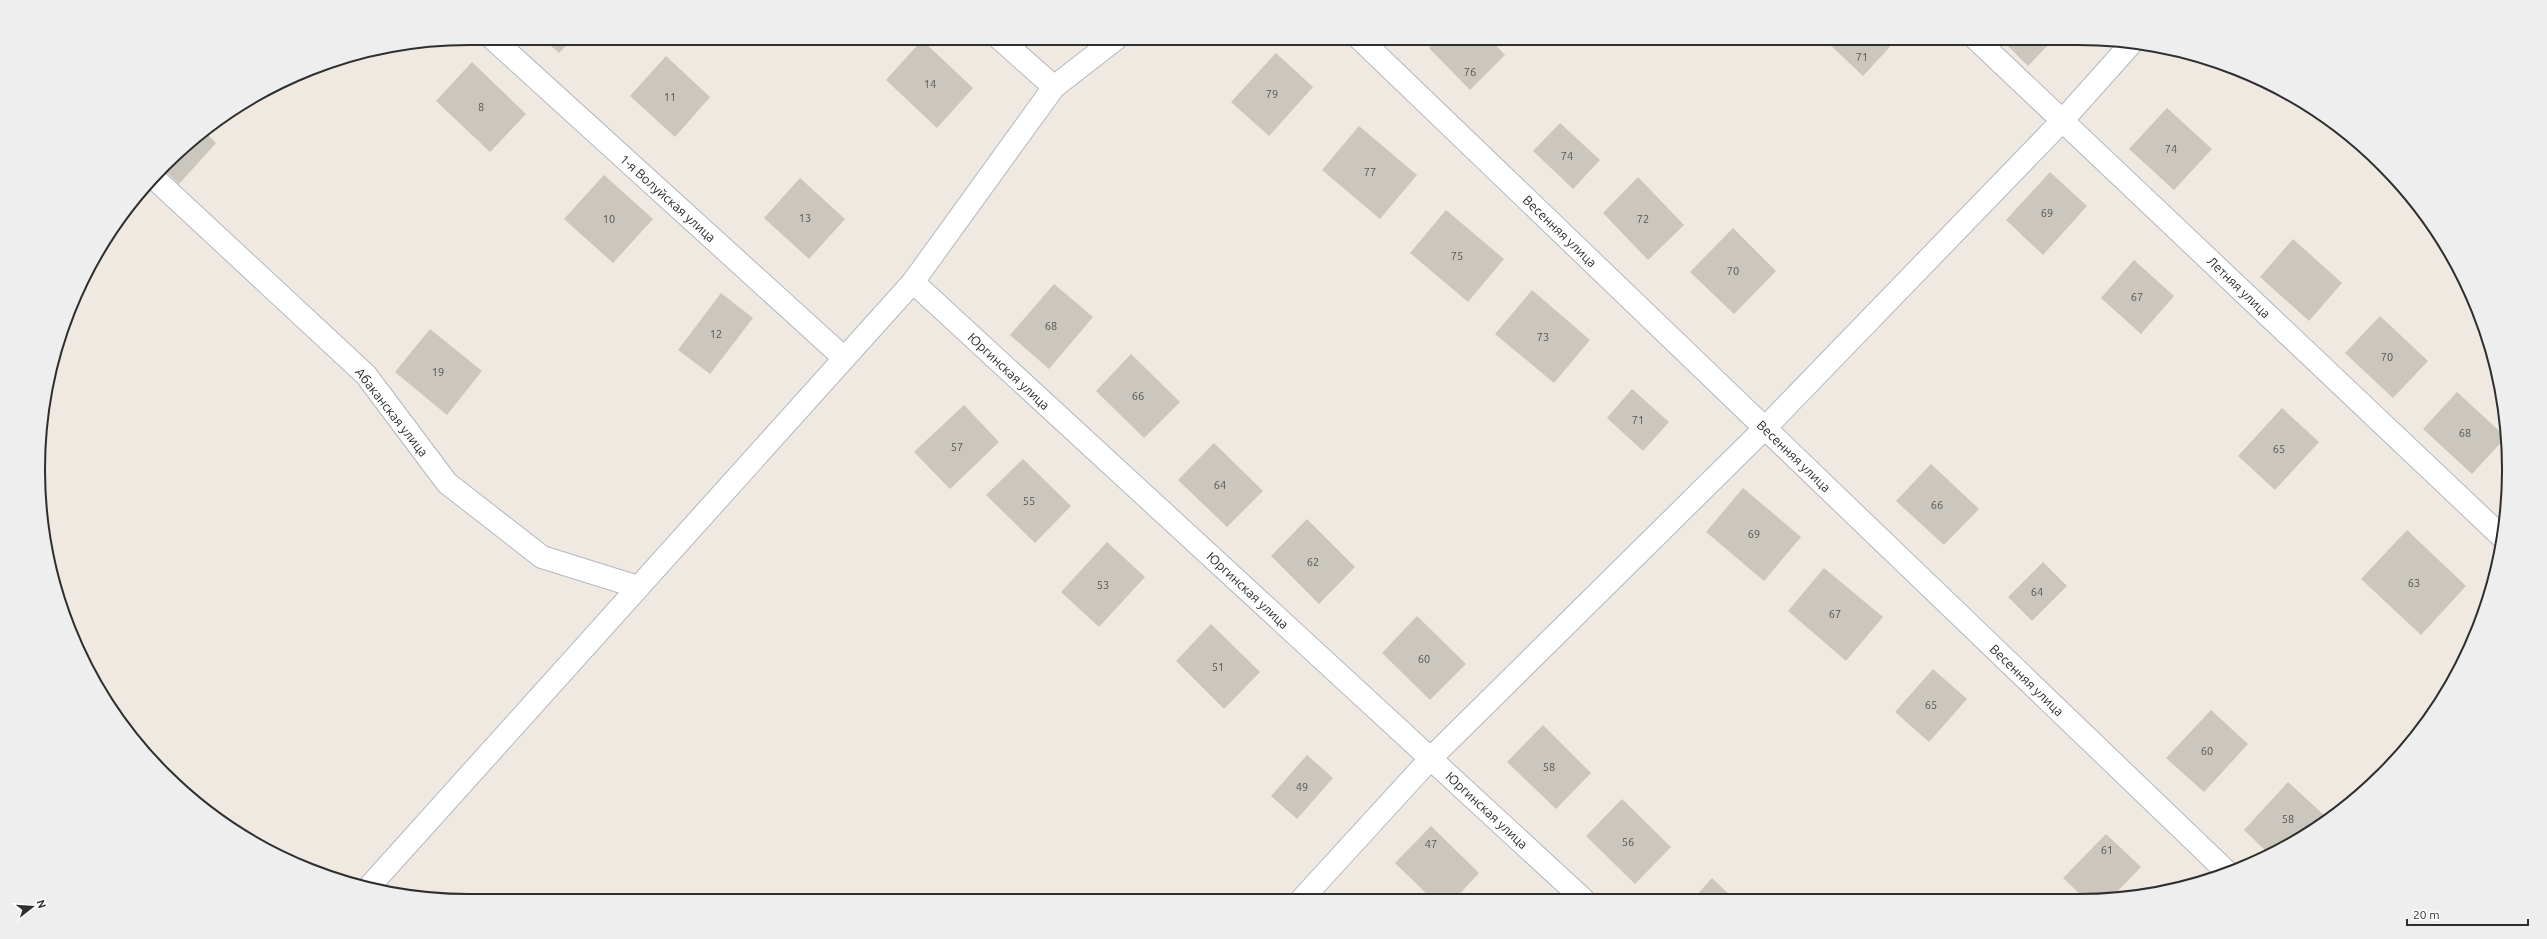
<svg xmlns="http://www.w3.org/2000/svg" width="2547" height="939" viewBox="0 0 2547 939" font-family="Ubuntu,sans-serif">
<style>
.building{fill:#cbc7bf}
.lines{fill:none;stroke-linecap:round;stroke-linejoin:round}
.minor-casing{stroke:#b4b7c1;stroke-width:24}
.minor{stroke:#fff;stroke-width:22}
.labels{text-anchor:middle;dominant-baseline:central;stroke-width:3;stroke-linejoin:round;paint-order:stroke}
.number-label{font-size:11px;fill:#555452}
.street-label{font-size:13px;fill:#2e2e2e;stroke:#fff}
.rim{fill:none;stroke:#2e2e2e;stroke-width:2}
</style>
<rect width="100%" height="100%" fill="#efe9e1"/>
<g class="building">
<polygon points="542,38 573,38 559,53"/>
<polygon points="1439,38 1489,38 1505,55 1470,90 1429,48"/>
<polygon points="1823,38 1898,38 1863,76"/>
<polygon points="2000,38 2055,38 2028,66"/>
<polygon points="922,40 973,88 937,128 886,80"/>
<polygon points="1276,53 1313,87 1269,136 1231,102"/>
<polygon points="666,56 710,97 675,137 630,96"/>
<polygon points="472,62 526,114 490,152 436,101"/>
<polygon points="2167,108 2212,149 2174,190 2129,149"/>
<polygon points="1560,123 1600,160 1573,189 1533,151"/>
<polygon points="1359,126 1417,175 1380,219 1322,170"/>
<polygon points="204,131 216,143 179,184 162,168 185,145"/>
<polygon points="2050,172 2087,206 2043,255 2006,220"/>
<polygon points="604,175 653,219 613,263 564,219"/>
<polygon points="1638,177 1684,225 1648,260 1603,213"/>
<polygon points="800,178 845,219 809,259 764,218"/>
<polygon points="1446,210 1504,259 1468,302 1410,253"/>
<polygon points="1733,228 1776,271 1734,314 1690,272"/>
<polygon points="2293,239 2342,283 2309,321 2260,277"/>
<polygon points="2134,260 2174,296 2141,334 2101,298"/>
<polygon points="1054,284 1093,317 1049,369 1010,335"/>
<polygon points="1532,290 1590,340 1554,383 1495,334"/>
<polygon points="721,293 753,318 710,374 678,350"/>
<polygon points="2380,316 2428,361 2393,398 2345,353"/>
<polygon points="430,329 482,371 447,415 395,372"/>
<polygon points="1131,354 1180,402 1144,438 1096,391"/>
<polygon points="1632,389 1669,422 1643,451 1607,418"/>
<polygon points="2457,392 2506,437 2472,474 2423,429"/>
<polygon points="964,405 999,442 950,489 914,452"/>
<polygon points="2282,408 2319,442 2275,490 2238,456"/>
<polygon points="1214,443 1263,491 1227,527 1178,480"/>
<polygon points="1023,459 1071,506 1035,543 986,495"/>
<polygon points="1931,464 1979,509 1944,545 1896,501"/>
<polygon points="1743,488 1801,537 1764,581 1706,532"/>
<polygon points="1307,519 1355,567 1319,604 1271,556"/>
<polygon points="2407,530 2466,586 2421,635 2361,579"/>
<polygon points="1107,542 1145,577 1099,627 1061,592"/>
<polygon points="2043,562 2067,586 2032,621 2008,597"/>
<polygon points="1824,568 1883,617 1846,661 1788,611"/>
<polygon points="1417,616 1466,664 1430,700 1382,653"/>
<polygon points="1211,624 1260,672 1224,709 1176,661"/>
<polygon points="1933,669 1967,699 1929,742 1895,712"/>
<polygon points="2211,710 2248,744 2204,792 2166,758"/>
<polygon points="1543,725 1591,773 1556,809 1507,762"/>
<polygon points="1307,755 1333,778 1297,819 1271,796"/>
<polygon points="2288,782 2325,816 2319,822 2270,855 2244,830"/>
<polygon points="1622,799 1671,847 1635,884 1586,836"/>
<polygon points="1431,826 1479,873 1455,899 1432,899 1395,863"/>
<polygon points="2106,834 2141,867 2112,897 2083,897 2063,878"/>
<polygon points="1712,878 1733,898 1694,898"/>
</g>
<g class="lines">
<g class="minor-casing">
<g id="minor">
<polyline points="492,38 844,358"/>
<polyline points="999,38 1054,87"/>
<polyline points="1359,38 2228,873"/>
<polyline points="1975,38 2502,537"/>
<polyline points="153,177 366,375 447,483 542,557 638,587"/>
<polyline points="913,282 1583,899"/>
<polyline points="368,888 913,282 1054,87 1117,38"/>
<polyline points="1302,899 1431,758 1765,428 2063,120 2130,45"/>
</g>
</g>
<use href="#minor" class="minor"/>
</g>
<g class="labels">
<g class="number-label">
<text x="1862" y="57">71</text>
<text x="1470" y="72">76</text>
<text x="930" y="84">14</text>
<text x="1272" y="94">79</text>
<text x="670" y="97">11</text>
<text x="481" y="107">8</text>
<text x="2171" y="149">74</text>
<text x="1567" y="156">74</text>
<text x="1370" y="172">77</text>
<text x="2047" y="213">69</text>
<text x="805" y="218">13</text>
<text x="609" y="219">10</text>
<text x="1643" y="219">72</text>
<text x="1457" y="256">75</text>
<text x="1733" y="271">70</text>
<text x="2137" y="297">67</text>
<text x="1051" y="326">68</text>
<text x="716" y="334">12</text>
<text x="1543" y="337">73</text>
<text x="2387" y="357">70</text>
<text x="438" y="372">19</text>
<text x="1138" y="396">66</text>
<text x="1638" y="420">71</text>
<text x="2465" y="433">68</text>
<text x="957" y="447">57</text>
<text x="2279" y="449">65</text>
<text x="1220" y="485">64</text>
<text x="1029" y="501">55</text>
<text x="1937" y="505">66</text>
<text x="1754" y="534">69</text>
<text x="1313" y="562">62</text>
<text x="2414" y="583">63</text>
<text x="1103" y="585">53</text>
<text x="2037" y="592">64</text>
<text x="1835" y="614">67</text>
<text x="1424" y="659">60</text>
<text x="1218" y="667">51</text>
<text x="1931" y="705">65</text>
<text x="2207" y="751">60</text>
<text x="1549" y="767">58</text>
<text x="1302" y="787">49</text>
<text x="2288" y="819">58</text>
<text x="1628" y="842">56</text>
<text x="1431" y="844">47</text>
<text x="2107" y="850">61</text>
</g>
<g class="street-label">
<text transform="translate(668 198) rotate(42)">1-я Волуйская улица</text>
<text transform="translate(1560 231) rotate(44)">Весенняя улица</text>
<text transform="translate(2239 287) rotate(44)">Летняя улица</text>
<text transform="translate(1009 371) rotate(43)">Юргинская улица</text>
<text transform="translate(392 412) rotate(52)">Абаканская улица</text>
<text transform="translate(1794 456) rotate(44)">Весенняя улица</text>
<text transform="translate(1248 590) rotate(43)">Юргинская улица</text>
<text transform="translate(2027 680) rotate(44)">Весенняя улица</text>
<text transform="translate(1487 810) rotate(43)">Юргинская улица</text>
</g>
</g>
<path d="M0 0H2547V939H0ZM469 45H2078A424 424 0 0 1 2502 469V470A424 424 0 0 1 2078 894H469A424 424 0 0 1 45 470V469A424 424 0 0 1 469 45Z" fill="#eee" fill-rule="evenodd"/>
<path class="rim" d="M469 45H2078A424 424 0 0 1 2502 469V470A424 424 0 0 1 2078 894H469A424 424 0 0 1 45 470V469A424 424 0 0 1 469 45Z"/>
<g transform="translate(32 907) rotate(73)" stroke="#ffffff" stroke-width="3" paint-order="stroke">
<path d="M0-3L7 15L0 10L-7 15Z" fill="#2e2e2e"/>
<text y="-6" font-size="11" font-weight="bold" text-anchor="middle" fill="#2e2e2e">N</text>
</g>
<path d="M2407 919v6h121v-6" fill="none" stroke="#2e2e2e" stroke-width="2"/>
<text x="2413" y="919" font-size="12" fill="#2e2e2e" stroke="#ffffff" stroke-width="3" paint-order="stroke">20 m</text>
</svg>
